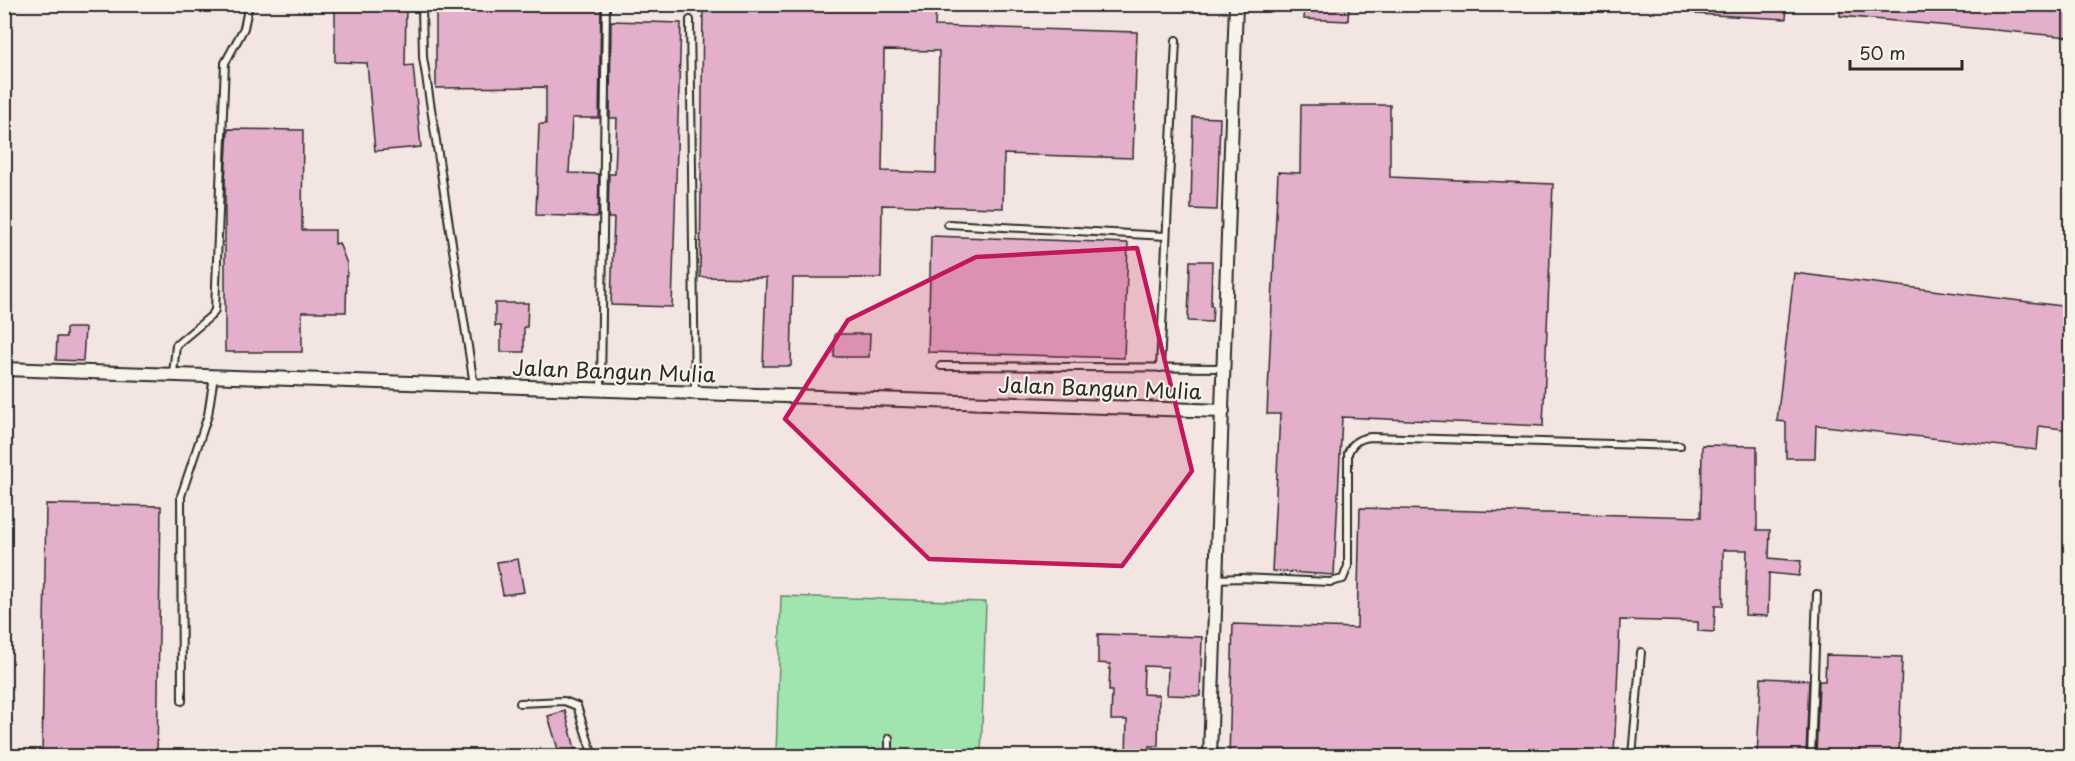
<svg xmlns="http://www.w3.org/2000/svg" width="2075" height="761" viewBox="0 0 2075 761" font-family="'Playpen Sans',sans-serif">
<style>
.green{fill:#a0e4af;stroke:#66886d;stroke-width:1.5}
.building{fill:#e3afca;stroke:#2b2b2b;stroke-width:1.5;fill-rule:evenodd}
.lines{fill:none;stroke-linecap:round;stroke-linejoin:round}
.service-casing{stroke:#2b2b2b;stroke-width:10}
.minor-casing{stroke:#2b2b2b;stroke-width:16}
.service{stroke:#f7f3e8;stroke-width:6}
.minor{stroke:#f7f3e8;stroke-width:12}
.marked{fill:#c2185b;fill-opacity:0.2;stroke:#c2185b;stroke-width:4.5;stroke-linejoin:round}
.labels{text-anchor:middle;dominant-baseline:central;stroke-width:4.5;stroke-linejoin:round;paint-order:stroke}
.street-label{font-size:21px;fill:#2b2b2b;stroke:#f7f3e8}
</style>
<rect width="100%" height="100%" fill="#f3e5e2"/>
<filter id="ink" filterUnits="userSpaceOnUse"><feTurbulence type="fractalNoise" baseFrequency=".0167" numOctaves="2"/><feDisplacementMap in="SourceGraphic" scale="12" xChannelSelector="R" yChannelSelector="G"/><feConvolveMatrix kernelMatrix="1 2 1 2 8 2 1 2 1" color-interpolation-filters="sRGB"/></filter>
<g filter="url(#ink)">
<polygon class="green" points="781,596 986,602 981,756 776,756"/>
<g class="building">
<polygon points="335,4 406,4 405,66 413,65 421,147 375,151 367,63 335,62"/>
<polygon points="436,4 601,4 599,118 572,118 569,173 599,174 598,217 536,215 539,124 546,124 546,87 436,88"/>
<path d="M703,4H936L935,26L1137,32L1133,158L1004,154L1003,208L882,205L881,278H793L791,366H763L766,278L700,277ZM884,50L939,51L936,173L882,171Z"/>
<polygon points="1305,4 1349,4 1348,21 1304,19"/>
<polygon points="1696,4 1787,4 1786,19 1696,14"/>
<polygon points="1841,4 2070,4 2070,37 1840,16"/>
<polygon points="611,21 681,23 672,307 611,305 614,218 608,218 609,174 615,174 617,118 610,118"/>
<polygon points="1301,105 1390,105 1390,177 1553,184 1543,426 1342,417 1334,575 1272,571 1280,414 1267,414 1278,172 1300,173"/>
<polygon points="1193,117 1220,118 1217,210 1191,209"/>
<polygon points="228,129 303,130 302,230 335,230 335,244 339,243 347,264 346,312 302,312 302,352 225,352 225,181"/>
<polygon points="931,236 1128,243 1124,358 928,352"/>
<polygon points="1190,261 1212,261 1211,306 1213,306 1212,322 1188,321"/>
<polygon points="1794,273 2070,307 2070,430 2039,426 2037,450 1816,425 1815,458 1786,458 1786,422 1777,421"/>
<polygon points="495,303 528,303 527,327 524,327 524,352 501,352 501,326 495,326"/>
<polygon points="66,328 85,328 83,361 56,360 57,337 66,337"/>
<polygon points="835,334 870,334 869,357 834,357"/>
<polygon points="1702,445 1757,446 1757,530 1770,530 1769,558 1801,561 1799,576 1769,573 1768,616 1745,615 1747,550 1723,550 1723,606 1715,606 1714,632 1698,631 1698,622 1620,620 1614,756 1229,756 1233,624 1357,628 1360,508 1701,517"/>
<polygon points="46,504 161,506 157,756 42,756"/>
<polygon points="518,559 524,592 503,595 497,562"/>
<polygon points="1098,634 1202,637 1200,696 1167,695 1168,667 1144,666 1143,694 1159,695 1158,746 1149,746 1149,756 1126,756 1127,720 1111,720 1112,691 1109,691 1110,664 1098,663"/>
<polygon points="1826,655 1902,657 1899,756 1816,756 1819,681 1825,681"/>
<polygon points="1761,678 1809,680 1806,756 1757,756"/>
<polygon points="565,711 577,756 560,756 548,716"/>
</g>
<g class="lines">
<g class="service-casing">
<g id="service">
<polyline points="422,4 423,57 474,385"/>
<polyline points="690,20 695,393"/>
<polyline points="948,224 1166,236"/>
<polyline points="941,366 1224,368"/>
<polyline points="1160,368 1176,40"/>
<polyline points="173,374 176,345 212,315 215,310 225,63 244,28 249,4"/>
<polyline points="601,390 606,4"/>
<path d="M1216,579L1241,578L1330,582L1343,579L1348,566V453C1353,442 1358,439 1370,437L1680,446"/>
<polyline points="182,701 181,496 208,415 214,376"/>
<polyline points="520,703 564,701 577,706 593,756"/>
<polyline points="889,738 889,756"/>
<polyline points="1632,756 1641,652"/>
<polyline points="1811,756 1817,594"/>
</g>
</g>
<g class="minor-casing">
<g id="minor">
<polyline points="4,369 1223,411"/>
<polyline points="1210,756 1236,4"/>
</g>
</g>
<use href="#service" class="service"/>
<use href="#minor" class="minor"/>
</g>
</g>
<path class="marked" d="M1137,248L1192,471L1122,566L929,559L785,419L848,320L976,257Z"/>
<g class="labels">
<g class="street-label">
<text transform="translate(614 370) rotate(2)">Jalan Bangun Mulia</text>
<text transform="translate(1100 387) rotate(2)">Jalan Bangun Mulia</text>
</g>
</g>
<rect width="2075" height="761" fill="none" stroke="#f7f3e8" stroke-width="24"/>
<rect x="12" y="12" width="2051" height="737" fill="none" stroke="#2b2b2b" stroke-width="2" filter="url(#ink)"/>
<path d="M1850 60v9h112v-9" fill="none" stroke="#2b2b2b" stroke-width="3"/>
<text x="1859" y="60" font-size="18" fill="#2b2b2b" stroke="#f7f3e8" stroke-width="4.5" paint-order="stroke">50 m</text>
</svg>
